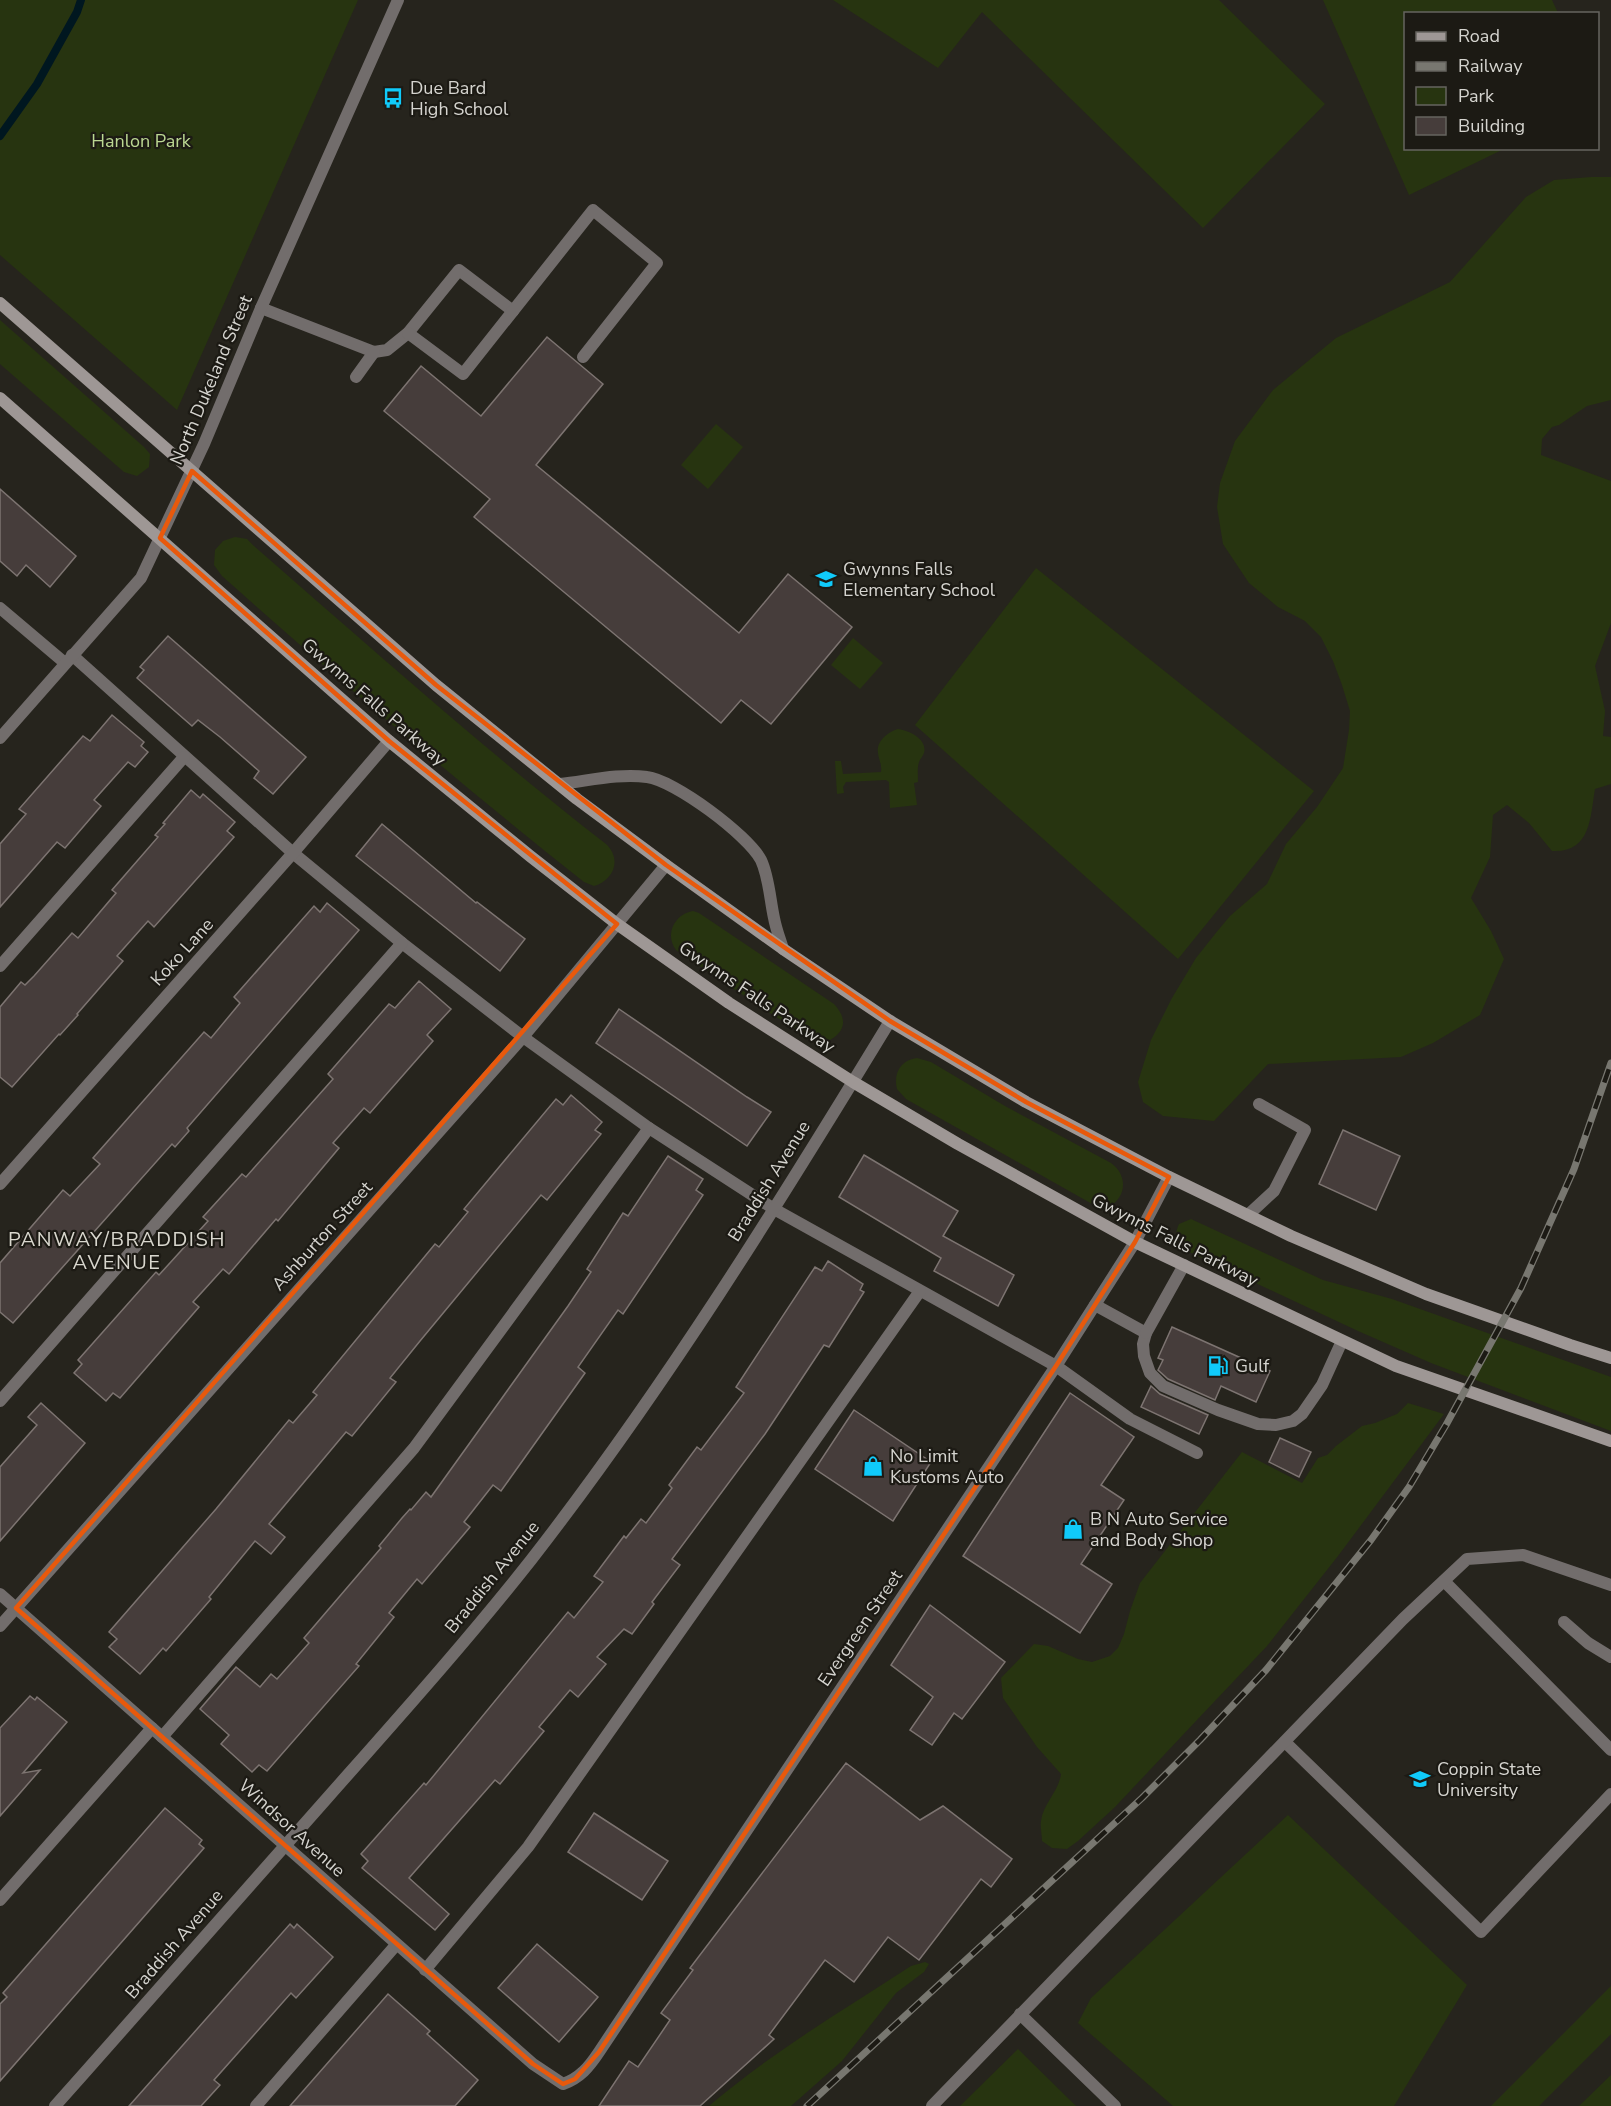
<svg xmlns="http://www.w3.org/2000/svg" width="1611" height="2106" viewBox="0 0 1611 2106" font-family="'Nunito Sans',sans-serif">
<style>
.green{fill:#273410}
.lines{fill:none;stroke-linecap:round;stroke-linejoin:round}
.stream{stroke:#001720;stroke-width:8}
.building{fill:#463d3b;stroke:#7d7471;stroke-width:1.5}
.service{stroke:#726d6c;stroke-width:12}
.minor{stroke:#726d6c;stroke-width:12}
.tertiary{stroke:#726d6c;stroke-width:12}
.secondary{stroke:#9e9795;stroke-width:12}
.rail-casing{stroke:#787770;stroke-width:7}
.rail{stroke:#1c1a14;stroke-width:4.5;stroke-dasharray:14;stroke-linecap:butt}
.marked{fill:none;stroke:#e8590c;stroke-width:4.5;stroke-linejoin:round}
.labels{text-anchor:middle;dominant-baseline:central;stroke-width:4.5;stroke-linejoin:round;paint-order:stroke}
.poi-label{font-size:18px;fill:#d5d4cf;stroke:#1c1a14;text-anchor:start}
.park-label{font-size:18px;fill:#bbd792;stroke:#1c1a14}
.street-label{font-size:18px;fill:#d5d4cf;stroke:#1c1a14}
.neighbourhood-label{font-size:20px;letter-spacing:1.5px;fill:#d9d7ce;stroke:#1c1a14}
</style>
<rect width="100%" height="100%" fill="#26241d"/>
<g class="green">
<polygon points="0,0 358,0 177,410 0,255"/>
<polygon points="833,0 1219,0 1325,104 1203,228 982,12 938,68"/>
<polygon points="1323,0 1552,0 1558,13 1406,14 1406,148 1504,149 1409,195"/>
<path d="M1591,177H1611V400L1587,406L1559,425L1552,427L1542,439L1541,455L1611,481V623L1595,666L1605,711L1603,736L1611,737V784L1595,789C1590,818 1591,853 1552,851L1529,823L1507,805L1493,815L1490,857L1471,898L1491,931L1504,959L1480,1015L1433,1043L1401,1057L1268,1064L1214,1121L1163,1116L1143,1102L1138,1082L1151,1040L1172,998L1196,958L1215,934L1230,916L1267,884L1286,844L1317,807L1343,768L1349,730L1350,711L1342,685L1333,661L1321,637L1305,621L1278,607L1249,583L1223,544L1217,507L1220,483L1235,441L1273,390L1336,338L1450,282L1526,197L1554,180Z"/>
<polygon points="0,320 144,447 150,454 149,467 137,476 124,472 0,364"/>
<polygon points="716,424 743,447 708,489 681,465"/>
<path d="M235,537L247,539L254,546C370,647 485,750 606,844C622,859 614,880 594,886L584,882C460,784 340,681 222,576L214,565L215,550L223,541Z"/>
<polygon points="1036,568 1314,791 1178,959 915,725"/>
<polygon points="853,638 883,663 860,689 831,665"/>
<path d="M898,729C908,730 928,739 924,753C923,756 920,759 919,762C917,768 918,776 918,782L914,783L917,805L890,808L889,782L886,780L846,782L843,787L844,793L837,794L835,761H841L843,774L881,772C882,764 879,761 878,753C876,741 888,732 898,729Z"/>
<path d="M693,911L699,913L834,1004C848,1019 846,1033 826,1042L809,1037L773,1015L676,950C664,934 675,914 693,911Z"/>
<path d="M917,1058L931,1062L1005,1106L1111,1163C1127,1174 1128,1197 1108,1207L1094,1205L906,1099L897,1089C893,1073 901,1060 917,1058Z"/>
<path d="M1191,1219L1323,1280L1392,1299L1611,1377V1431L1431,1363L1358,1331L1185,1250C1176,1242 1174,1235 1179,1224Z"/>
<path d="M1408,1403L1444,1414L1338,1556L1267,1646L1196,1721L1115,1807L1078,1841L1067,1849L1052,1848L1042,1841C1042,1835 1040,1827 1041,1821C1043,1804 1059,1791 1061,1774L1037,1747L1003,1698L1001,1678L1034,1644L1048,1646L1078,1659L1092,1662L1110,1656L1118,1648L1124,1634L1130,1611L1140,1583L1242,1452L1302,1483L1318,1458L1327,1455L1336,1446L1362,1426L1375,1423L1397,1414Z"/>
<polygon points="1288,1815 1467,1985 1394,2106 1173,2106 1078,2023 1091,1998"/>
<path d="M925,1962L929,1964L924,1972L896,1993L842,2061L791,2106H709C772,2052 842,2011 911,1966Z"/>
<polygon points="1611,1986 1611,2034 1539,2106 1491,2106"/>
<polygon points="1018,2049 1076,2106 960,2106"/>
<polygon points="1611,2075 1611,2106 1579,2106"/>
</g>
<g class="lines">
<polyline class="stream" points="0,136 37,84 77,12 81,0"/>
</g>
<g class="building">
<polygon points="547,337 603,384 536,465 739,633 788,574 852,627 771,724 741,700 721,723 474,517 490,499 384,411 421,366 481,416"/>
<polygon points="0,489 76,556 50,587 26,565 17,576 0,561"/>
<polygon points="168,636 306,757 273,794 254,778 259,771 220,737 198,720 192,726 137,678 144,670 140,667"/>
<polygon points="112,715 144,742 141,746 148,752 135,767 128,762 94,800 101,806 65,848 57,842 0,907 0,844 26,814 19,809 83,736 90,741"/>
<polygon points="191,790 200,798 203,794 235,822 227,831 234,837 154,927 148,921 117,956 123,961 77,1014 78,1015 60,1035 59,1034 12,1087 0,1077 0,1007 21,982 25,985 34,976 72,933 78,938 116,893 112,890 158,837 155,835 165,824 163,823"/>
<polygon points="382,824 476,903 477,902 525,939 500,971 356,856"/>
<polygon points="327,903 359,930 187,1128 189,1131 175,1147 172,1144 13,1323 0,1312 0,1263 63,1190 70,1196 100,1164 93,1158 204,1032 211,1038 240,1003 234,997 314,906 320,912"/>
<polygon points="419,981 451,1009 427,1035 433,1041 370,1113 364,1108 333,1143 339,1148 278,1221 276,1219 229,1274 223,1269 193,1302 199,1307 120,1398 113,1393 106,1401 74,1373 82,1364 78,1360 156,1272 159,1275 208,1221 203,1217 242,1174 246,1177 333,1079 328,1074 389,1004 395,1008"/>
<polygon points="619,1009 747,1097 771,1112 747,1146 596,1043"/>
<polygon points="571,1095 602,1122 595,1130 601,1134 547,1200 541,1195 420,1341 390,1378 396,1382 352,1436 346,1432 269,1524 285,1537 271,1554 255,1541 209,1597 211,1599 166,1651 163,1648 140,1674 109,1647 117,1639 109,1632 216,1509 289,1420 293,1423 317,1395 313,1392 435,1244 439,1247 468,1212 464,1209 556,1099 563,1105"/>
<polygon points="1343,1130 1400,1156 1376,1210 1319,1184"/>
<polygon points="864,1155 958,1211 943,1236 1014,1275 998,1306 934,1271 941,1258 839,1197"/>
<polygon points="668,1156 703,1179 696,1190 703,1195 623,1314 618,1310 578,1367 585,1373 501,1491 493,1485 464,1522 470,1527 422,1584 417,1579 389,1613 394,1617 356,1664 359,1666 267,1771 259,1765 252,1772 221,1744 229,1735 200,1709 236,1667 260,1687 271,1674 277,1679 309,1643 304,1638 381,1548 379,1546 402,1518 410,1509 411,1510 426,1492 431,1497 568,1306 591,1272 587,1269 623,1213 628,1216"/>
<polygon points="828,1261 863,1284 860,1290 864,1292 829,1347 824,1345 765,1434 672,1559 680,1565 652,1602 654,1604 632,1634 624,1629 597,1657 606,1664 578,1697 570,1690 539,1727 544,1731 500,1784 495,1780 409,1878 449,1914 435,1930 362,1868 368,1861 361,1854 424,1783 426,1785 568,1612 574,1618 603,1582 594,1576 624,1536 626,1538 641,1519 646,1523 672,1488 669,1485 697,1447 701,1450 744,1393 736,1387 815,1267 822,1271"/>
<polygon points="1172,1327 1270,1371 1256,1402 1221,1386 1215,1400 1168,1379 1158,1370 1163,1360 1158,1358"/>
<polygon points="1151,1386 1160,1394 1208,1415 1199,1434 1141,1407"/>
<polygon points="1070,1393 1134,1437 1101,1485 1124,1500 1081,1564 1112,1584 1080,1633 963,1556"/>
<polygon points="41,1403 85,1443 0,1541 0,1467 37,1425 28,1417"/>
<polygon points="854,1410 931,1462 893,1521 815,1469"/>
<polygon points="1280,1438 1311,1452 1299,1477 1269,1462"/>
<polygon points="930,1605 1005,1662 962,1719 954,1713 932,1745 910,1730 933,1697 891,1665"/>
<polygon points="30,1696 35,1700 37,1697 67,1722 23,1773 40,1770 0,1816 0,1728"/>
<polygon points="846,1763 920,1820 943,1806 1012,1859 991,1887 981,1879 919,1960 888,1937 854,1982 825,1960 769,2035 774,2039 700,2106 599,2106 629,2061 638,2067 670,2020 661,2013 693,1970 690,1968"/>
<polygon points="165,1808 202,1840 199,1844 204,1848 0,2081 0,2004 7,1997 3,1993"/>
<polygon points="594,1813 668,1861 642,1900 568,1852"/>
<polygon points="290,1924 294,1928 297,1924 333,1957 296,1998 291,1993 253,2036 214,2080 220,2085 201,2106 129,2106"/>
<polygon points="537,1944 598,1997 559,2042 498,1988"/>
<polygon points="388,1994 430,2031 427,2034 478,2080 455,2106 290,2106"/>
</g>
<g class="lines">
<g class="service">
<polyline points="261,308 374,352 387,350 408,333 459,270 513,311"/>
<polyline points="408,333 463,374 593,210 657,263 583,357"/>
<polyline points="356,377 374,352"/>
<polyline points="0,608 65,663"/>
<polyline points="72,655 293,853 402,943 523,1037 649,1128 774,1209 1056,1366 1130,1419 1197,1453"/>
<path d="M560,784C588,781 619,773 647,777C674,780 748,835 761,860C769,877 770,900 774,918C776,929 780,939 783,949"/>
<polyline points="0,966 184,757"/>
<polyline points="1248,1215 1274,1191 1305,1130 1259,1104"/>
<polyline points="1095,1305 1146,1333 1143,1344 1144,1356 1150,1373 1163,1386 1218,1410 1258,1424 1276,1425 1293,1421 1302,1414 1322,1385 1342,1341"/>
<polyline points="1146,1333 1184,1265"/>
<polyline points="0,1401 402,943"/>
<polyline points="1444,1581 1611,1750"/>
<polyline points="1564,1622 1588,1643 1611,1657"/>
<polyline points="162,1737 414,1448 649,1128"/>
<polyline points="1285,1742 1481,1932 1611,1794"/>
<polyline points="0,1900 152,1728"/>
<polyline points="425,1970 528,1847 920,1291"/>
<polyline points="1020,2014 1115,2106"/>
<polyline points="256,2106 396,1945"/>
<polyline points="932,2106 1403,1619 1467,1559 1523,1555 1611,1585"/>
</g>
<g class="minor">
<polyline points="0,1184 293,853 389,741"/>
<path d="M0,1594L533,2064L563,2084C580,2078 589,2067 599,2052L1056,1366L1135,1242L1169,1177"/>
<polyline points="0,1626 523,1037 666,865"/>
<path d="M55,2106C147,2003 238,1899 329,1796C398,1718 467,1641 531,1560C664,1389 778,1205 890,1021"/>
</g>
<polyline class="tertiary" points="0,738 141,578 204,444 261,308 398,0"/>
<g class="secondary">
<polyline points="0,303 436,685 577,799 666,865 783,949 890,1021 1026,1102 1169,1177 1291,1236 1426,1294 1570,1345 1611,1358"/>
<polyline points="0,398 389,741 530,856 617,924 729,1003 853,1082 958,1144 1135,1242 1396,1366 1611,1441"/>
</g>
<g class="rail-casing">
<polyline id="rail" points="807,2106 1142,1798 1200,1740 1266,1670 1371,1540 1409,1487 1446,1425 1521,1288 1574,1169 1611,1063"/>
</g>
<use href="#rail" class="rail"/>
</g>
<path class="marked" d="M192,471L436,685L666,865L890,1021L1026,1102L1169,1177L1135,1242L1056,1366L599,2052L575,2079L563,2084L533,2064L16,1608L617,924L389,741L160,538Z"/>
<defs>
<g id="bus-bare" transform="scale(1.62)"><path d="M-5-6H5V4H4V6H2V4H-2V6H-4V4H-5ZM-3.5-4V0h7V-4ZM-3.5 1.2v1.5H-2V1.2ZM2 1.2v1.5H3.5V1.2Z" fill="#10cafa" stroke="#1c1a14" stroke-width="2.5" paint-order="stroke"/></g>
<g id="school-bare" transform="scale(1.62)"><path d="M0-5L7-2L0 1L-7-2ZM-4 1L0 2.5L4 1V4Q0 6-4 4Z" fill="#10cafa" stroke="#1c1a14" stroke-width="2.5" paint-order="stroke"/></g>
<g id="fuel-bare" transform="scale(1.62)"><path d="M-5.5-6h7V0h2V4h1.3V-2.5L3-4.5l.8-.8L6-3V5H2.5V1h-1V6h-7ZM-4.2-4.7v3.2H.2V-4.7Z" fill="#10cafa" stroke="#1c1a14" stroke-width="2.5" paint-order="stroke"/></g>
<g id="shop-bare" transform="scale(1.62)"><path d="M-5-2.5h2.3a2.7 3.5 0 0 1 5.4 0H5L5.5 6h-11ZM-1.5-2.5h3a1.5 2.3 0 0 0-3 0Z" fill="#10cafa" stroke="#1c1a14" stroke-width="2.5" paint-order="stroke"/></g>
<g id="university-bare" transform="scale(1.62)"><path d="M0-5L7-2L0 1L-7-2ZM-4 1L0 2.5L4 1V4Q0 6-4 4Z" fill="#10cafa" stroke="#1c1a14" stroke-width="2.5" paint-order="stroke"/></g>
</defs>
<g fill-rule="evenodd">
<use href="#bus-bare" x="393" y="98"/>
<use href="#school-bare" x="826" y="579"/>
<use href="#fuel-bare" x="1218" y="1366"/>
<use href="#shop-bare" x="873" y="1466"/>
<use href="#shop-bare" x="1073" y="1529"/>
<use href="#university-bare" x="1420" y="1779"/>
</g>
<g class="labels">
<g class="poi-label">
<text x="410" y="88">Due Bard<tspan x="410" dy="21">High School</tspan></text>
<text x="843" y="569">Gwynns Falls<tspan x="843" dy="21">Elementary School</tspan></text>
<text x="1235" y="1366">Gulf</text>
<text x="890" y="1456">No Limit<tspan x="890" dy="21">Kustoms Auto</tspan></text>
<text x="1090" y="1519">B N Auto Service<tspan x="1090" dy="21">and Body Shop</tspan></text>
<text x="1437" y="1769">Coppin State<tspan x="1437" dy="21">University</tspan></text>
</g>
<g class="park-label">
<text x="141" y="141">Hanlon Park</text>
</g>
<g class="street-label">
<text transform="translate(211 380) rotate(-67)">North Dukeland Street</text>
<text transform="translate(374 702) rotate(41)">Gwynns Falls Parkway</text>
<text transform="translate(182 952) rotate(-48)">Koko Lane</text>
<text transform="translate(757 997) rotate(34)">Gwynns Falls Parkway</text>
<text transform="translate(769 1181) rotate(-58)">Braddish Avenue</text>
<text transform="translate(322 1236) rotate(-48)">Ashburton Street</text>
<text transform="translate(1175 1240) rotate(27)">Gwynns Falls Parkway</text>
<text transform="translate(492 1577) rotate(-51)">Braddish Avenue</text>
<text transform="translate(860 1628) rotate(-56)">Evergreen Street</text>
<text transform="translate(292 1828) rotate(42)">Windsor Avenue</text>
<text transform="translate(174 1944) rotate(-49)">Braddish Avenue</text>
</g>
<g class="neighbourhood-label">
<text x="117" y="1239">PANWAY/BRADDISH<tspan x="117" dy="23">AVENUE</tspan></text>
</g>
</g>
<rect x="1404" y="12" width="195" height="138" fill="#1c1a14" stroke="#66645f" stroke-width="1.5"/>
<rect x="1416" y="32" width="30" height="9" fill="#9e9795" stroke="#66645f" stroke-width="1.5"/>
<text x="1458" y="42" font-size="18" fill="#d5d4cf">Road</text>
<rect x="1416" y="62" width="30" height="9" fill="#787770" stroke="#66645f" stroke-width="1.5"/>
<text x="1458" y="72" font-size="18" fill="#d5d4cf">Railway</text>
<rect x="1416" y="87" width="30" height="18" fill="#273410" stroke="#66645f" stroke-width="1.5"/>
<text x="1458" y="102" font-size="18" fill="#d5d4cf">Park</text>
<rect x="1416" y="117" width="30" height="18" fill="#463d3b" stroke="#66645f" stroke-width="1.5"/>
<text x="1458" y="132" font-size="18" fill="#d5d4cf">Building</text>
</svg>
